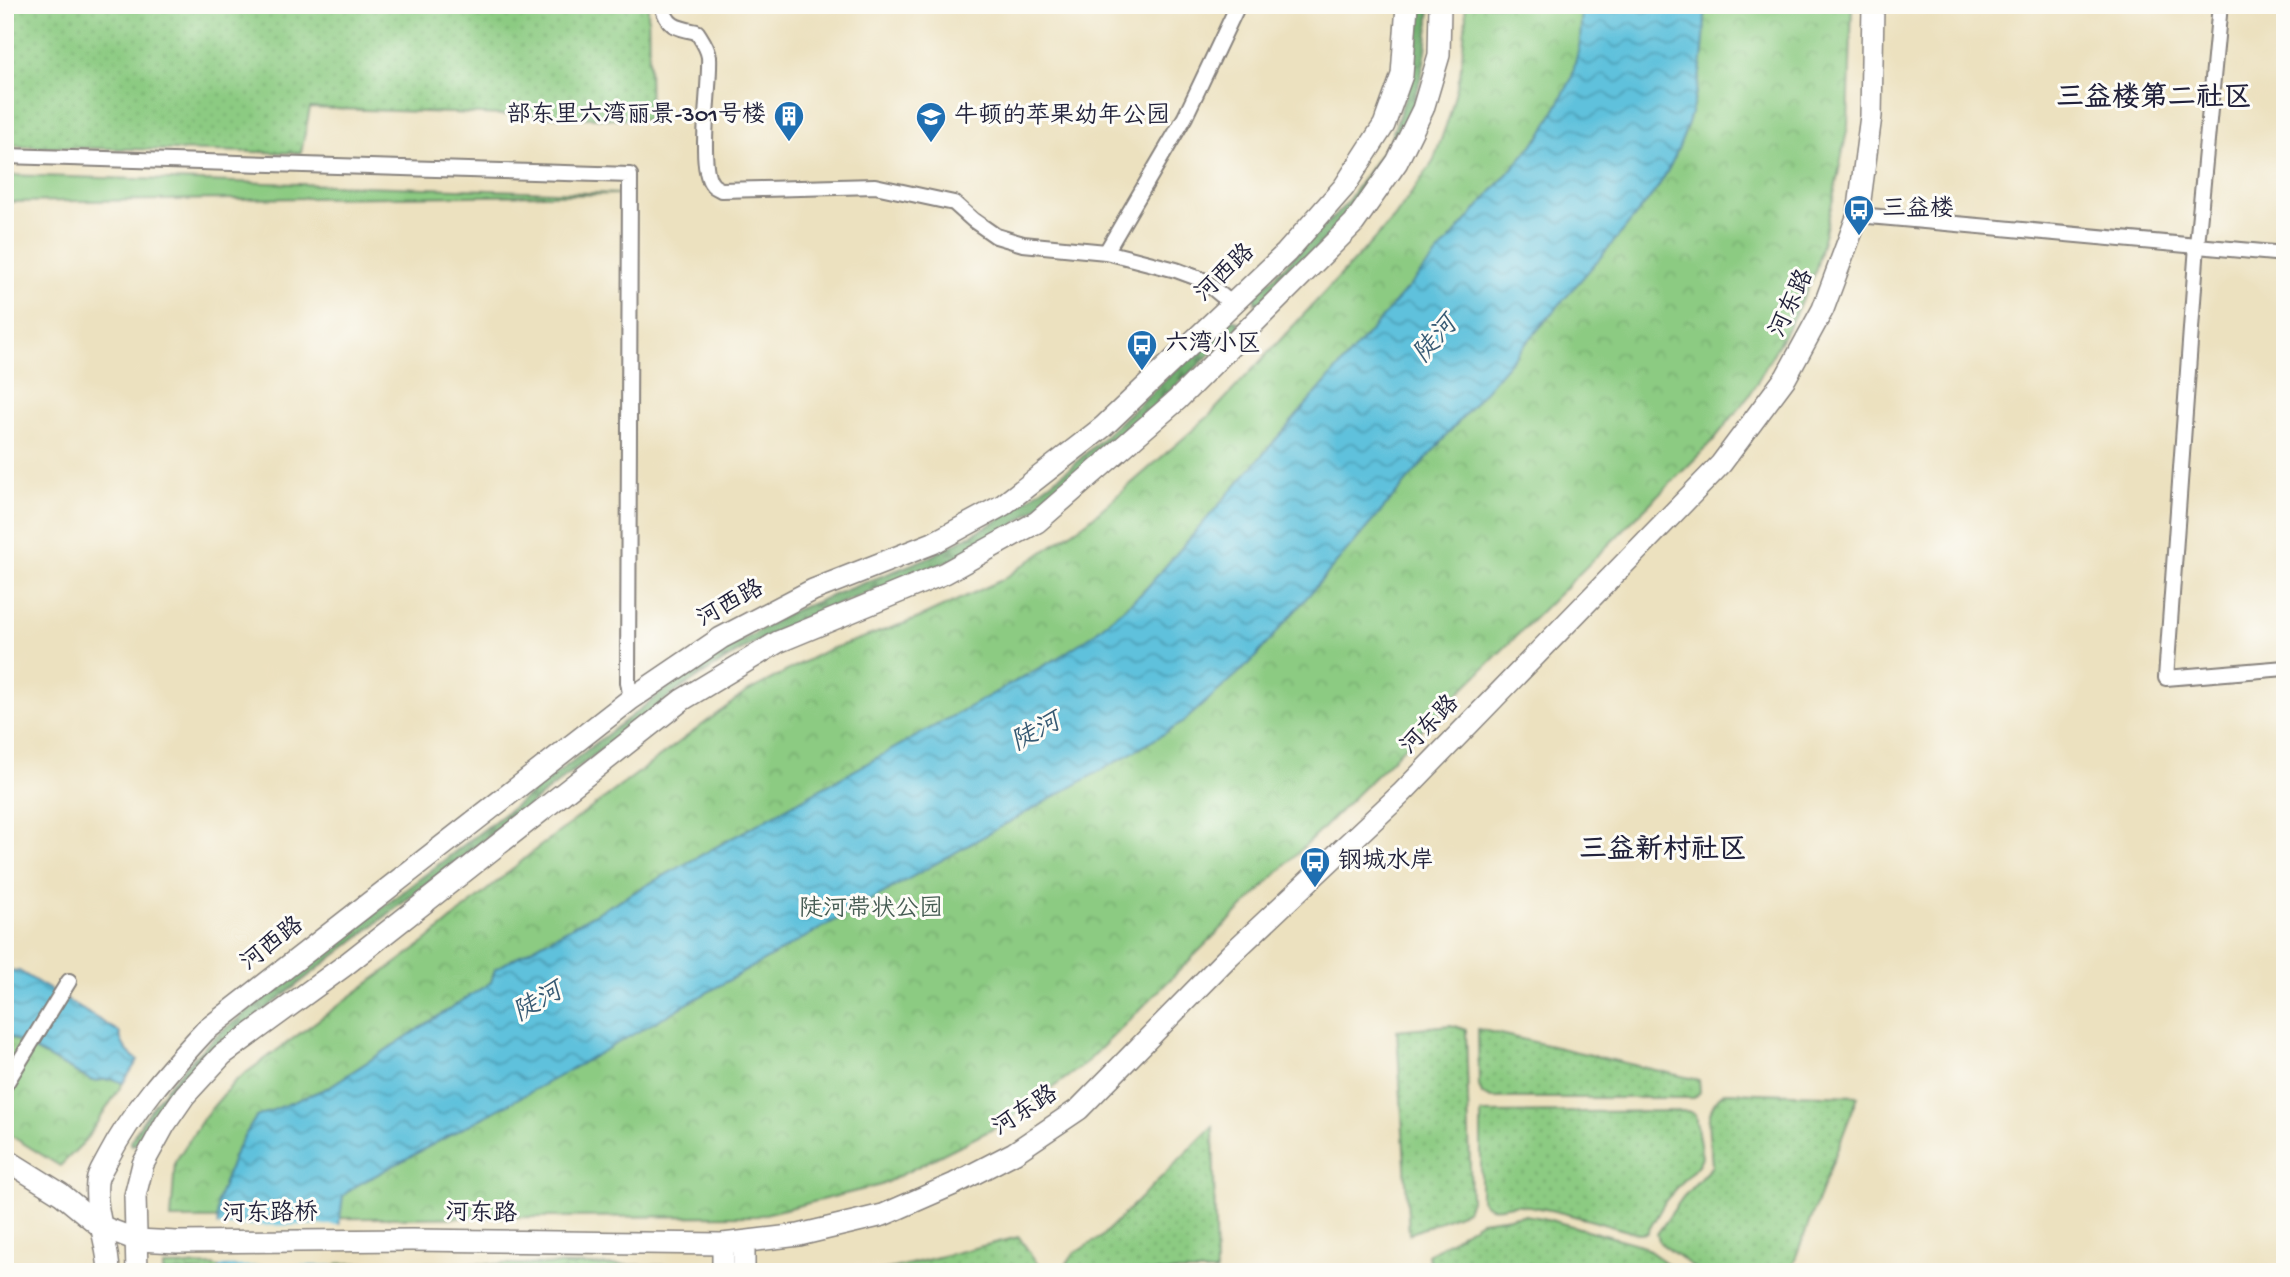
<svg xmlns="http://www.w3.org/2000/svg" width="2290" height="1277" viewBox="0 0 2290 1277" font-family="'Gochi Hand','LXGW WenKai TC',sans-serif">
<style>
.grass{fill:#8ccb82;stroke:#57765e;stroke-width:2}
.forest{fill:url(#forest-firs);stroke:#4a6856;stroke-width:2}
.park{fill:url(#park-crowns);stroke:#57765e;stroke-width:2}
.garden{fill:url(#garden-dots);stroke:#57765e;stroke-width:2}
.water{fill:url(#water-waves);stroke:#40728c;stroke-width:2}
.pier{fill:#ece1bf}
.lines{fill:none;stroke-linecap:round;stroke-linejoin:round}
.street-casing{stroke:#87827d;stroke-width:18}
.secondary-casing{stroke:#87827d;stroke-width:24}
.street{stroke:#fff;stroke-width:14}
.secondary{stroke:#fff;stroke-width:21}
.labels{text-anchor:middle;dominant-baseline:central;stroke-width:6;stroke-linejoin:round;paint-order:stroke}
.poi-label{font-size:24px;fill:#22223b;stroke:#fdfcf7;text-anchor:start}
.street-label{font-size:24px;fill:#22223b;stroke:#fdfcf7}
.park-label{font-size:24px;fill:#475d54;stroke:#fdfcf7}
.water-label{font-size:26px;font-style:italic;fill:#375a73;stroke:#fdfcf7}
.quarter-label{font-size:28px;font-weight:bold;fill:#22223b;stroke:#fdfcf7}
</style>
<defs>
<pattern id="forest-firs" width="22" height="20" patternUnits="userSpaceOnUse" patternTransform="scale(1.75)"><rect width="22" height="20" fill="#71af70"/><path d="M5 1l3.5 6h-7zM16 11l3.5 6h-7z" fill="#5c8e5d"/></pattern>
<pattern id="park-crowns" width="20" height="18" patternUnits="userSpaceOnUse" patternTransform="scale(1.75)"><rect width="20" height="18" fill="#8ccb82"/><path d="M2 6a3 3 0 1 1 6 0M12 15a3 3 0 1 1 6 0" fill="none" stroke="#78ae71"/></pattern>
<pattern id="garden-dots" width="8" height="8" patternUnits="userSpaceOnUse" patternTransform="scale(1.75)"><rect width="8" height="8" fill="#8ccb82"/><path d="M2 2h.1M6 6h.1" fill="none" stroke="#78ae71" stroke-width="1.8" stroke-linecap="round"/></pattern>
<pattern id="water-waves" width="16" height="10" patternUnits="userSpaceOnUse" patternTransform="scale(1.75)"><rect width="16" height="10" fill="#5ec1dc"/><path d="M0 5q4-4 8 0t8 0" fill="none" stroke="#4d9cb4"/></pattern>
</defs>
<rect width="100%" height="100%" fill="#fdfcf7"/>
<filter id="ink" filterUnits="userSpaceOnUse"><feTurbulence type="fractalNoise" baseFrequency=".0143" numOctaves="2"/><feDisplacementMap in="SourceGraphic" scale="14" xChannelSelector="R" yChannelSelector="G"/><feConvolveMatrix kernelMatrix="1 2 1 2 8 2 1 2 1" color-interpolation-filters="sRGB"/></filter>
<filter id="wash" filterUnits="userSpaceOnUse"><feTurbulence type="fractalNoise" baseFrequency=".00686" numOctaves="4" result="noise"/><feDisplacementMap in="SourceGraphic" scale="28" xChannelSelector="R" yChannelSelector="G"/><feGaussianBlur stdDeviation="1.57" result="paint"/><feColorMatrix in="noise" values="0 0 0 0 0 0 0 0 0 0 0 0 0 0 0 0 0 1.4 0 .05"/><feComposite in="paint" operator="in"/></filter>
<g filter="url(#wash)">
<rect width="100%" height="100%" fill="#ece1bf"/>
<polygon class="grass" points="5,175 620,194 5,202"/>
<g class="forest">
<path d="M1418,5H1430C1428,65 1414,123 1381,173C1350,219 1303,260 1265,300L1255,304V296L1345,205L1391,138L1411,80L1419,21Z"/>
<path d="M1231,319L1238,321L1240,327C1202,362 1164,397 1125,432C1083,470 1042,508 993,538C923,580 844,596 773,633C738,651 705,672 673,694L223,1042C189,1072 164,1106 138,1143L132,1145L130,1142C155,1098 181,1069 217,1035L674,683L695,668L793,611L930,557L999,520L1069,469Z"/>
</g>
<g class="park">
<polygon points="1465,5 1852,5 1848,126 1833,199 1815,273 1789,326 1749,396 1712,442 1085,1064 1003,1124 881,1185 757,1216 171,1219 175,1162 205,1116 235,1081 425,942 535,850 745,693 825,651 914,620 1002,580 1088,521 1209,416 1394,218 1433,162 1449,117 1460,75 1466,19"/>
<polygon points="5,1034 92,1081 113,1079 123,1083 85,1141 60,1166 5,1132"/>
<polygon points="390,1263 695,1266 700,1272 163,1272 163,1266"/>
</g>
<g class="garden">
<polygon points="5,5 648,5 650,120 310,108 301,153 5,146"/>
<polygon points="1451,1025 1466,1030 1471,1201 1466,1211 1409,1234 1397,1030"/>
<polygon points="1478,1029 1699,1080 1700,1092 1694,1098 1491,1098 1482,1094 1479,1086"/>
<path d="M1725,1092L1858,1096L1790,1272H1700L1660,1243L1657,1234L1683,1197L1712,1166C1711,1138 1699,1111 1725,1092Z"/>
<path d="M1687,1111L1695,1114L1702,1157L1698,1165L1666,1200L1647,1233L1639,1234C1600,1224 1561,1210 1521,1205C1506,1203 1492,1215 1481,1200V1113Z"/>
<polygon points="1213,1126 1216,1272 1073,1272 1067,1263 1074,1253 1100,1238"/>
<polygon points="1524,1215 1543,1218 1641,1245 1679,1272 1431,1272 1428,1255 1481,1221"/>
<polygon points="1019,1237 1043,1272 875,1272 894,1268"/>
</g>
<g class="water">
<path d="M1582,5H1705C1706,68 1692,134 1658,187C1648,202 1635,215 1624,230L1251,662L1182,723L1137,750L554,1079L352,1188L343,1196L333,1272H219L217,1202L236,1150L256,1117L327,1088L491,982L495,969L1054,660L1091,636L1143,592L1542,134L1571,80L1580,43Z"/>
<path d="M5,970L19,971L119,1032C122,1045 126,1052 138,1060L123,1083L113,1079L92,1081L5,1034Z"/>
</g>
<polygon class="pier" points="342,1225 336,1265 215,1266 214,1226"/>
</g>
<g filter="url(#ink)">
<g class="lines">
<g class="street-casing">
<g id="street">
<path d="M662,5C667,27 677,28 697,32C702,40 708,48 709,57C711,81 697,167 712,184C714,187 718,188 721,190L875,186L954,203L973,220L996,236L1023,244L1106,252L1176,270L1203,280L1232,304"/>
<polyline points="2220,5 2197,245 2166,678 2285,668"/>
<polyline points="5,156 630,175 628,682 631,699"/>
<polyline points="1858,215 2285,254"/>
<polyline points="1106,252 1185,117 1238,5"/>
<polyline points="5,1085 69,981"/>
</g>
</g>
<g class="secondary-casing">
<g id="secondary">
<polyline points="5,1159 61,1194 100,1226 137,1240 177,1242 411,1240 723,1244 799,1235 883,1215 954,1184 1014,1153 1079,1109 1230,955 1401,794 1721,464 1786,377 1823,309 1858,215 1871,116 1873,5"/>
<path d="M109,1272C108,1241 94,1214 97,1182C98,1174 104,1166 108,1158C133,1110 169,1070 205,1031L631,699L721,638L813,590L933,543L1003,505L1103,427L1286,253L1344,187L1384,125L1402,75L1407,5"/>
<polyline points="137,1272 135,1196 143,1164 165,1124 185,1095 222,1055 344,966 682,700 778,642 945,573 1037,522 1177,400 1354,223 1397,162 1423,109 1439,55 1440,5"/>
<polyline points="723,1272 723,1244"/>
<polyline points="744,1272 744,1243"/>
</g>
</g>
<use href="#street" class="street"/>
<use href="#secondary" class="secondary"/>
</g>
</g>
<defs>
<g id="building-pin" transform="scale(1.575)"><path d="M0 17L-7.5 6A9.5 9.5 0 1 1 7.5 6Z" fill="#1f6fb2" stroke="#fdfcf7"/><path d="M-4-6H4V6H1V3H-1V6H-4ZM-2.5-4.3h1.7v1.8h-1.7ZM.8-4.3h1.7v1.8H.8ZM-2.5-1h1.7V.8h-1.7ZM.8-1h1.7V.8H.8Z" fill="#fff"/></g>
<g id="school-pin" transform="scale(1.575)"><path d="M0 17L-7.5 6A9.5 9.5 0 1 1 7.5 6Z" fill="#1f6fb2" stroke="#fdfcf7"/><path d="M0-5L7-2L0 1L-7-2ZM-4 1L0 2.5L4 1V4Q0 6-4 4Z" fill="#fff"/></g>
<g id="bus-pin" transform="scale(1.575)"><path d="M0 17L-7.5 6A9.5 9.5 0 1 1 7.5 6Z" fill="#1f6fb2" stroke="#fdfcf7"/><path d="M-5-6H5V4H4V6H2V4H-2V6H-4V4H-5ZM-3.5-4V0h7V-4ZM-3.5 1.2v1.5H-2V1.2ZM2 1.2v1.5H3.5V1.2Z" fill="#fff"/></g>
</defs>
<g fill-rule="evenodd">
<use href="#building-pin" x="789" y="116"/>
<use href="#school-pin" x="931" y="117"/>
<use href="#bus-pin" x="1859" y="210"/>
<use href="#bus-pin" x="1142" y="345"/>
<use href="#bus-pin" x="1315" y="862"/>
</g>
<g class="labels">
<g class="poi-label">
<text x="766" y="116" text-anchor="end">部东里六湾丽景-301号楼</text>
<text x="954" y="117">牛顿的苹果幼年公园</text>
<text x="1882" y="210">三益楼</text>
<text x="1165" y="345">六湾小区</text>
<text x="1338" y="862">钢城水岸</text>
</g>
<g class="street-label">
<text transform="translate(1226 274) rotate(-44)">河西路</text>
<text transform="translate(1793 304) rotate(-65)">河东路</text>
<text transform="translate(731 605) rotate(-29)">河西路</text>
<text transform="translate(1431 726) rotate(-46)">河东路</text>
<text transform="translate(273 945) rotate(-38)">河西路</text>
<text transform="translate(1026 1112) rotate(-33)">河东路</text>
<text transform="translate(270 1215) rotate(-1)">河东路桥</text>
<text transform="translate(481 1215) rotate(1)">河东路</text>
</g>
<g class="park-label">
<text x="871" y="910">陡河带状公园</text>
</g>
<g class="water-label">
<text transform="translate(1437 341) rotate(-49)">陡河</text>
<text transform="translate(1037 734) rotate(-28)">陡河</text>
<text transform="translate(539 1004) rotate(-30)">陡河</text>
</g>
<g class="quarter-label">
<text x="2154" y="99">三益楼第二社区</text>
<text x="1663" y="851">三益新村社区</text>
</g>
</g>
<rect width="2290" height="1277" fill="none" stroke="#fdfcf7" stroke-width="28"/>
</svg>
